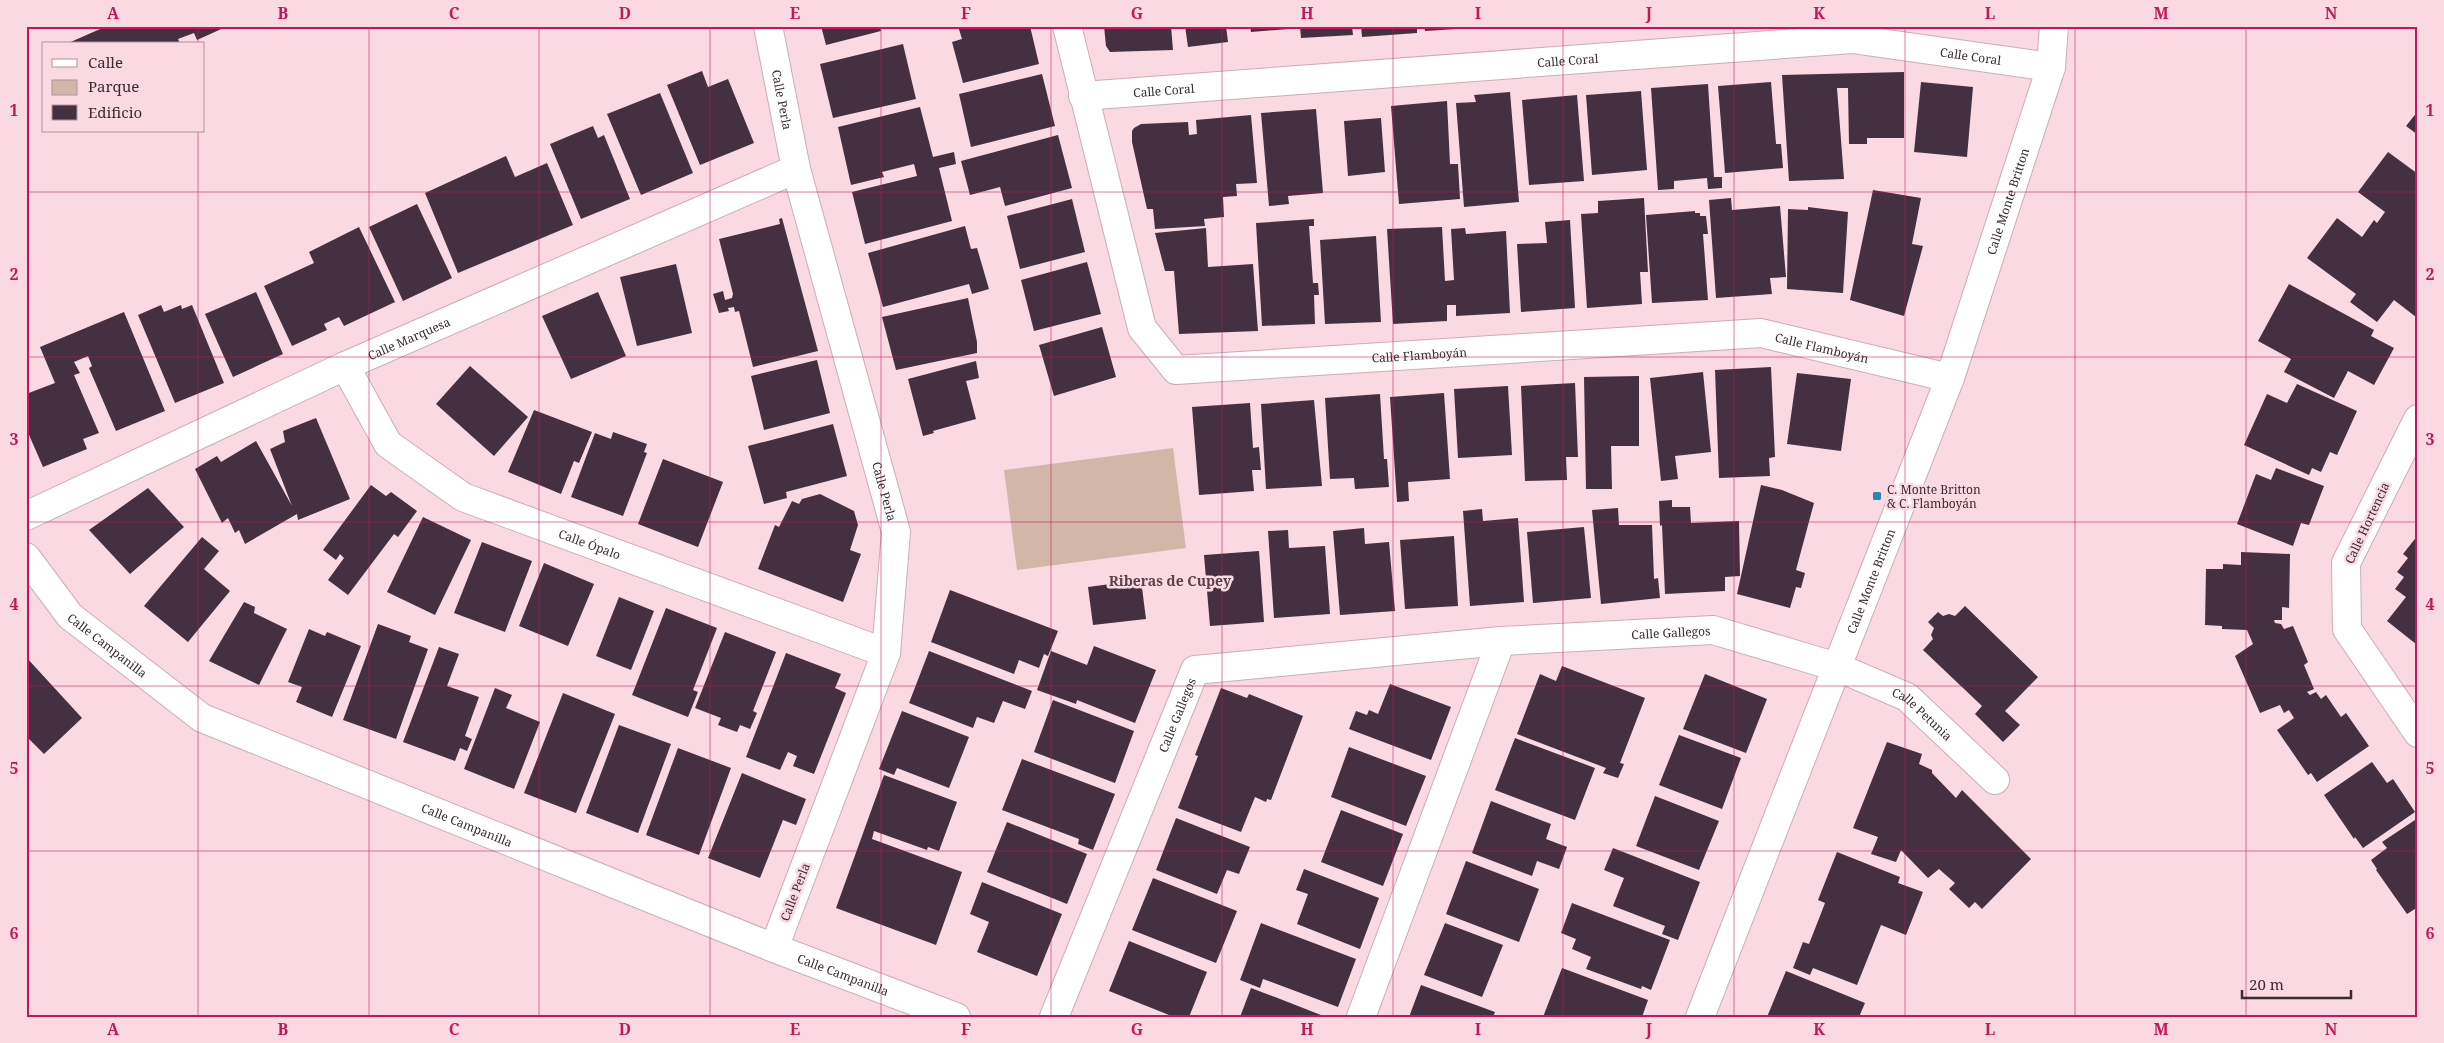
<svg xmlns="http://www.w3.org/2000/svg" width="2444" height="1043" viewBox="0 0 2444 1043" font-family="'Noto Serif',serif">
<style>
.green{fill:#d2b7a8}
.building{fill:#443040}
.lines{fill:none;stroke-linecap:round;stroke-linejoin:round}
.minor-casing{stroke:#ccadb6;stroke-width:30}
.minor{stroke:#fff;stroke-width:28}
.grid{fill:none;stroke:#c2185b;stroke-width:1;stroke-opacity:0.55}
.poi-dot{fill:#2987b3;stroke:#fad9e2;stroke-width:2}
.labels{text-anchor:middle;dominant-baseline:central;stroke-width:5;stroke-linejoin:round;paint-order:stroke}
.street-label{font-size:12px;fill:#382c2f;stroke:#fad9e2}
.poi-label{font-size:12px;fill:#382c2f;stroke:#fad9e2;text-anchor:start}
.neighbourhood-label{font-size:14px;font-weight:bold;fill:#5a4048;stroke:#fad9e2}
.neatline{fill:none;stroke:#c2185b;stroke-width:2}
.grid-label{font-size:16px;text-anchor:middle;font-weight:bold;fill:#c2185b}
</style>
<rect width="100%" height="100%" fill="#fad9e2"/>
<polygon class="green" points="1173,448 1186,548 1017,570 1004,470"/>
<g class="building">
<polygon points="107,26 228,26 197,40 194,33 178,39 180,44 66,44"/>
<polygon points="821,26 880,26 881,31 826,45"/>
<polygon points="958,26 1030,26 1039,64 963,83 952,42 962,39"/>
<polygon points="1104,26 1171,26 1173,50 1110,52 1106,46"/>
<polygon points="1185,26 1226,26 1228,42 1188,47"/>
<polygon points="1250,26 1289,26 1289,29 1251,32"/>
<polygon points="1300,26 1352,26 1353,35 1301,38"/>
<polygon points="1361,26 1417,26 1417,33 1362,37"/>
<polygon points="1424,26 1473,26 1473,28 1425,31"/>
<polygon points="903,44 916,99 833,118 820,64"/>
<polygon points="702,71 708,87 728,79 754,143 700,165 667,85"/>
<polygon points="1904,72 1904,138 1867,138 1867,144 1849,144 1848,88 1837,88 1844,179 1789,181 1782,75"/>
<polygon points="1042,74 1055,126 971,147 959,94"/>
<polygon points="1771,82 1776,144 1781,144 1783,168 1725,173 1718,86"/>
<polygon points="1921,82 1973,87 1967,157 1914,152"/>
<polygon points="1708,84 1714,177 1722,177 1722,188 1708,189 1707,178 1674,181 1674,189 1658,190 1651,88"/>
<polygon points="1641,91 1647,170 1592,175 1586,95"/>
<polygon points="1510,92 1519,202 1464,207 1456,103 1476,102 1474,95"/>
<polygon points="660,93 693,173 641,195 607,114"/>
<polygon points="1577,95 1584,181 1529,185 1522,100"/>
<polygon points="1447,101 1450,164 1458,164 1460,199 1399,204 1391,106"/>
<polygon points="920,107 933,157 954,152 956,164 939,168 952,221 865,244 852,192 917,176 914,164 882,172 884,177 851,185 838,127"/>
<polygon points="1316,109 1323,193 1288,196 1289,204 1269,206 1261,113"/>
<polygon points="2418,111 2418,135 2406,126"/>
<polygon points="1251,115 1257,183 1236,184 1237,196 1223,197 1224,217 1204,219 1205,226 1155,229 1153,209 1147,209 1132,142 1132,131 1134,128 1141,124 1188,122 1189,135 1197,134 1196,120"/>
<polygon points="1381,118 1385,172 1348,176 1344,121"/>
<polygon points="593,126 598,138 604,135 630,199 581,219 550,144"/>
<polygon points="1058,135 1072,188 1005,206 1000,187 970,195 961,161"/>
<polygon points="2388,152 2418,174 2418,315 2416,317 2394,300 2377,322 2350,302 2356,294 2307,258 2337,218 2362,237 2374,220 2377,223 2385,212 2358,192"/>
<polygon points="506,156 515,177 547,163 573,225 458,273 425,193"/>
<polygon points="1873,190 1921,198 1912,244 1923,246 1904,316 1850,300"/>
<polygon points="1644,198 1648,272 1640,272 1642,304 1587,308 1581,214 1598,213 1598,201"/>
<polygon points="1731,198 1732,210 1780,206 1786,277 1770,278 1772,294 1716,298 1709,200"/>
<polygon points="1072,199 1085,252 1020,269 1007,216"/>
<polygon points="417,204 452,278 403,301 369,227"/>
<polygon points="1808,207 1848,212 1843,293 1787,289 1788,209 1808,210"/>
<polygon points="1695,211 1695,213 1700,213 1700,216 1706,216 1708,234 1703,234 1708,300 1652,303 1646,215"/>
<polygon points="782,218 818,351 753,367 739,311 735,312 734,307 728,308 729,311 719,313 713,294 723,291 725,300 732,298 733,294 719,239 780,224 779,219"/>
<polygon points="1314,219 1314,226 1309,226 1313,283 1318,283 1319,295 1314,295 1315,324 1262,326 1256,223"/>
<polygon points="1570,220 1575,308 1521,312 1517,244 1547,243 1545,222"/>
<polygon points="965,226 971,249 977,248 989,289 972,294 969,284 883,307 868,253"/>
<polygon points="359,227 395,302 344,326 339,317 324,324 327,330 292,346 264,286 314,263 309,252"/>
<polygon points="1442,227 1445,281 1454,280 1451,229 1465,228 1466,234 1506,231 1510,313 1456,316 1456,305 1447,305 1447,321 1393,324 1387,229"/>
<polygon points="1206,228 1208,267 1253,264 1258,331 1179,334 1174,271 1165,271 1155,233"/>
<polygon points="1376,236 1381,322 1325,324 1320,240"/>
<polygon points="1087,262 1101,314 1034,331 1021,280"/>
<polygon points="676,264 692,333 637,346 620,277"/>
<polygon points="2289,284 2374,330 2371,336 2394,348 2374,385 2348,371 2334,398 2284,372 2291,359 2258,341"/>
<polygon points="256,292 283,354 233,377 205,314"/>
<polygon points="598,292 626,356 571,379 542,316"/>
<polygon points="968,298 977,342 977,353 896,370 882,317"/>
<polygon points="161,305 164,312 181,305 182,309 192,305 224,383 175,403 138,315"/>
<polygon points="124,312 165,411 116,431 89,368 92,366 88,356 74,362 80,373 74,375 99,433 83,439 87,449 43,467 26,428 26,394 55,383 40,347"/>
<polygon points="1102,327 1116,377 1054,396 1039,345"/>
<polygon points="817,360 830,413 764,430 751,376"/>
<polygon points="976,361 979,378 966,381 976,419 933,431 934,433 923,436 908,379"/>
<polygon points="470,366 528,417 494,456 436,404"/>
<polygon points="1771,367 1775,457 1769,458 1770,476 1719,478 1715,370"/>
<polygon points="1703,372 1711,452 1675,456 1678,479 1661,481 1650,378"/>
<polygon points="1797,373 1851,379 1841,451 1787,444"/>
<polygon points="1639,376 1639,446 1611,446 1612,489 1586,489 1584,377"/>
<polygon points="1575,383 1578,457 1566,457 1567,480 1525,481 1521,386"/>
<polygon points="2297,384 2357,411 2337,455 2330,452 2321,472 2312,468 2309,475 2244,445 2267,394 2287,403"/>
<polygon points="1508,386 1512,455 1458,458 1454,389"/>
<polygon points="1444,393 1450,479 1408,482 1409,501 1397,502 1390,397"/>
<polygon points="1380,394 1384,459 1387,459 1389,487 1355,489 1354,478 1330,479 1325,398"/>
<polygon points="1314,400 1322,486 1266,489 1261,404"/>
<polygon points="1250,403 1253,448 1259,447 1261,470 1252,470 1254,491 1199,495 1192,407"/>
<polygon points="534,410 592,432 579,463 574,461 561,494 508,472"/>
<polygon points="316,418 350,499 298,520 297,514 245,544 239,530 235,533 228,518 222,523 195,469 217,456 221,462 256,441 292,506 270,449 285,442 283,431"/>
<polygon points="833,424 847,476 786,492 787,498 764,504 748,446"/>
<polygon points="613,432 647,444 644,452 647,453 623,516 571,497 595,433 611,439"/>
<polygon points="663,459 723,482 698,547 638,524"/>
<polygon points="2276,468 2324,486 2309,525 2301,523 2293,546 2237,524 2256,474 2271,480"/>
<polygon points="371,485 386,496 391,492 417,511 398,537 394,534 348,595 328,580 344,558 340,554 336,560 323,550"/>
<polygon points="1761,485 1782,490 1814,503 1796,570 1805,573 1801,588 1796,587 1790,608 1737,594"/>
<polygon points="148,488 184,527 130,574 89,530"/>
<polygon points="820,494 854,511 858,525 850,550 861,554 843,602 758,569 775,525 779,527 792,501 799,504 802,499"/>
<polygon points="1672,500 1672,507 1690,507 1691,523 1739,521 1740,576 1725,577 1725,591 1665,594 1662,525 1660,526 1659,501"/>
<polygon points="1618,508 1619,525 1652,525 1654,579 1658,578 1660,598 1601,604 1592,510"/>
<polygon points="1482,509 1483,521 1518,518 1524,602 1470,606 1463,511"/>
<polygon points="423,517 471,540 435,615 387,592"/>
<polygon points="1584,527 1591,598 1533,603 1527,532"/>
<polygon points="1364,528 1365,544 1389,542 1395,611 1340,615 1333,531"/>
<polygon points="1288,530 1289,548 1325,546 1330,614 1274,618 1268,531"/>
<polygon points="2418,535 2418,641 2416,644 2387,621 2406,597 2395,589 2404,577 2397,572 2408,558 2403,554"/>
<polygon points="1454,536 1458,606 1405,609 1400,540"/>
<polygon points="202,537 219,551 204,569 230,591 188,642 144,606"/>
<polygon points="482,542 532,561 505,632 454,613"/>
<polygon points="1259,551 1264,622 1210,626 1204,555"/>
<polygon points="2241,552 2290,554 2289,608 2282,607 2282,620 2274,620 2275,623 2281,624 2284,629 2293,626 2308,662 2304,665 2314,689 2307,692 2310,695 2316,692 2321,699 2326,695 2341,717 2346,713 2369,746 2317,782 2311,773 2308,775 2277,730 2294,718 2289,710 2284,713 2280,705 2260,713 2235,656 2253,644 2247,630 2222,629 2222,626 2205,625 2206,569 2223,569 2223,564 2241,565"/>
<polygon points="544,563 594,584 568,646 519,626"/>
<polygon points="1141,580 1146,619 1093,625 1088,587"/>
<polygon points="950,590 1058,631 1048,656 1044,654 1039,668 1019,660 1014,674 931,642"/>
<polygon points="619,597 654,611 631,670 596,656"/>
<polygon points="244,602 255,607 254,613 287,629 259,685 209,661"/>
<polygon points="1965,606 2038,677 2005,711 2020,725 2003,742 1975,714 1982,706 1923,650 1933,639 1931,635 1934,628 1928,622 1938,612 1943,616 1949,614 1955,616"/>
<polygon points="666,608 717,628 693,690 698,692 688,717 632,695"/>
<polygon points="378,624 411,636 409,642 428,649 396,739 343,720"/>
<polygon points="309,629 325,636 327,632 361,646 332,717 296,702 302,687 288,682"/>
<polygon points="725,632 776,652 753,711 757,713 750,729 740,725 737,732 718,725 721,718 695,708"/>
<polygon points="1094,646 1156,670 1135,723 1077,700 1076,704 1037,690 1051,651 1087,665"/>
<polygon points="439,647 459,654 447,686 479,697 465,736 472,739 467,751 460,748 455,761 403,742"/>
<polygon points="929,651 1032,691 1025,709 1003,701 994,723 977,717 973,728 909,703"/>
<polygon points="786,653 841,674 835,688 846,693 814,774 793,766 797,756 788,752 780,770 746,757"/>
<polygon points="26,657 82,718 44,754 26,736"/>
<polygon points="1562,666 1645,698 1620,763 1624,764 1618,778 1603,773 1606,768 1517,734 1540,674 1556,681"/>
<polygon points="1705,674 1767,699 1746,753 1683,729"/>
<polygon points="1390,684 1451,707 1431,760 1349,729 1356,711 1367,715 1369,710 1378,714"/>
<polygon points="495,688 512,695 506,708 540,722 514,789 464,769"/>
<polygon points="1221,688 1247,698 1249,694 1303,716 1271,800 1267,799 1266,802 1255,797 1241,832 1178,808 1198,756 1195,755"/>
<polygon points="563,693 615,714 576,813 524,793"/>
<polygon points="1053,700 1134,731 1115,783 1034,752"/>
<polygon points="902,711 969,737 949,788 897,768 894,775 879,769"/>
<polygon points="619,725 671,744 638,833 586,813"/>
<polygon points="1679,735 1741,758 1722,809 1659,785"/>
<polygon points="1515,738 1595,768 1575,820 1495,790"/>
<polygon points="1887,742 1922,754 1919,764 1932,770 1932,773 1956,798 1962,790 2031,859 1982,909 1975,902 1969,908 1949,889 1955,883 1939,869 1928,878 1901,850 1896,862 1871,854 1878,837 1853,828"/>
<polygon points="1349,747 1426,776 1406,826 1331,797"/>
<polygon points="678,748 731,768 699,855 646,835"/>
<polygon points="1022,759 1115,794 1093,850 1078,844 1079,839 1002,810"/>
<polygon points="2372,762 2387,783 2393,779 2415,812 2363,848 2355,837 2354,839 2324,795"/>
<polygon points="742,773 806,799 796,825 783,820 760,878 708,858"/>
<polygon points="884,775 957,802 939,851 928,847 927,850 874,831 872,839 962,872 936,945 836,908"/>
<polygon points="1655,796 1719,821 1699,870 1636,846"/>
<polygon points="1491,801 1551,824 1546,839 1567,847 1559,869 1537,861 1532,876 1472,853"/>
<polygon points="1341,810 1403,834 1383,886 1321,862"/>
<polygon points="1176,818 1250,847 1239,874 1227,870 1217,894 1156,870"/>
<polygon points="2418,818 2418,907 2407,914 2376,870 2377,869 2371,860 2387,848 2382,842"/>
<polygon points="1007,822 1087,854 1067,904 987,872"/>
<polygon points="1613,848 1700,882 1678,940 1662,934 1665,926 1613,906 1624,878 1604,870"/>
<polygon points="1837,852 1900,877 1898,883 1923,892 1906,935 1881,925 1857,985 1813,968 1810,975 1793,968 1803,942 1809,944 1820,916 1825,903 1818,900"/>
<polygon points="1466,861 1539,889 1519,942 1446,914"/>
<polygon points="1304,869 1379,898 1360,949 1297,924 1308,894 1296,890"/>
<polygon points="1153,878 1237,911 1216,963 1132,930"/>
<polygon points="982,882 1062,914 1037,976 977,952 989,922 970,914"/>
<polygon points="1572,903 1670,940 1651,990 1642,986 1641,989 1586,969 1591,957 1572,949 1576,939 1561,933"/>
<polygon points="1261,923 1356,959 1338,1007 1263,979 1260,988 1240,980"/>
<polygon points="1445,923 1503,945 1482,997 1424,975"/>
<polygon points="1129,941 1207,972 1189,1017 1174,1017 1109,991"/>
<polygon points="1562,968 1648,1000 1642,1017 1543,1017"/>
<polygon points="1786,971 1865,1003 1859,1017 1767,1017"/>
<polygon points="1421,985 1495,1012 1493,1017 1409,1017"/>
<polygon points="1251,988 1275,997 1326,1017 1240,1017"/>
</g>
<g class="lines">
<g class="minor-casing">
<g id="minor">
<path id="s1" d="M768,26L796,169L896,532L886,653L774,948"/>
<path id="s2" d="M1067,26L1142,328L1176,370L1761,333L1950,378"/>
<path id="s3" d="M1083,96L1852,39L2051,67"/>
<path id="s4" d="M345,366L388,444L463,497L886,653"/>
<polyline points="2418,419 2346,563 2347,629 2418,733"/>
<path id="s5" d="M26,516L345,366L796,169"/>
<path id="s6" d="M26,557L70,616L202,718L774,948L956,1017"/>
<path id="s7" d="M1054,1017L1195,670L1501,641L1713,630L1837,667L1907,697L1995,780"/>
<polyline points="1361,1017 1501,641"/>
<path id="s8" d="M1700,1017L1950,378L2051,67L2054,26"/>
</g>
</g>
<use href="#minor" class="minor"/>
</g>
<path class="grid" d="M198,26V44M369,26V1017M539,26V1017M710,26V1017M881,26V1017M1051,26V1017M1222,26V1017M1393,26V1017M1563,26V1017M1734,26V1017M1905,26V1017M2075,26V1017M2246,26V1017M198,131V1017M26,192H2418M26,357H2418M26,522H2418M26,686H2418M26,851H2418"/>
<rect class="poi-dot" x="1872" y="491" width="10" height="10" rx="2.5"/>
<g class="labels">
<g class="street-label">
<text stroke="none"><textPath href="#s3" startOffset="891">Calle Coral</textPath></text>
<text stroke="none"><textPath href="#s3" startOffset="486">Calle Coral</textPath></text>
<text stroke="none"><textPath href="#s3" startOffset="81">Calle Coral</textPath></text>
<text stroke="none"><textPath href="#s1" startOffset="75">Calle Perla</textPath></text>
<text stroke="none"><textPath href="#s8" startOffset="872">Calle Monte Britton</textPath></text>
<text stroke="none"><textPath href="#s5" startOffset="422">Calle Marquesa</textPath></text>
<text stroke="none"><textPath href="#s2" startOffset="1014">Calle Flamboyán</textPath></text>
<text stroke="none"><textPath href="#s2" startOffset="609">Calle Flamboyán</textPath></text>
<text stroke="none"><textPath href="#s1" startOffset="480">Calle Perla</textPath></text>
<text transform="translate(2367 523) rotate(-65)">Calle Hortencia</text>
<text stroke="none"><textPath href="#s4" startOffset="316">Calle Ópalo</textPath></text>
<text stroke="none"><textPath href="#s8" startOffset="468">Calle Monte Britton</textPath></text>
<text stroke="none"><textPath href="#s7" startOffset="852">Calle Gallegos</textPath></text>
<text stroke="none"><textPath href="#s6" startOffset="121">Calle Campanilla</textPath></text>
<text stroke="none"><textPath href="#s7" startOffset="326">Calle Gallegos</textPath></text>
<text stroke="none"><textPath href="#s7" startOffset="1122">Calle Petunia</textPath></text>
<text stroke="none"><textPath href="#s6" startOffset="526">Calle Campanilla</textPath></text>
<text transform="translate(795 892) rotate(-69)">Calle Perla</text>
<text stroke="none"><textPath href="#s6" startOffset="931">Calle Campanilla</textPath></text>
</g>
<g class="poi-label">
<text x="1887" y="489">C. Monte Britton<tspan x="1887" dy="14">&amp; C. Flamboyán</tspan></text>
</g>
<g class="neighbourhood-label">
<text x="1170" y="580">Riberas de Cupey</text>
</g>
</g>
<rect width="2444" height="1043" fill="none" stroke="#fad9e2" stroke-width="55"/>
<rect x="42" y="42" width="162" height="90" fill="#fad9e2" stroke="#ac949a"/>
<rect x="52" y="59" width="25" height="8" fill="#ffffff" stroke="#ac949a"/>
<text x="88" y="68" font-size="15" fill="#382c2f">Calle</text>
<rect x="52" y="80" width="25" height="15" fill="#d2b7a8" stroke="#ac949a"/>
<text x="88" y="92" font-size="15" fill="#382c2f">Parque</text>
<rect x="52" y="105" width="25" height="15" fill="#443040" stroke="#ac949a"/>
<text x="88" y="118" font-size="15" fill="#382c2f">Edificio</text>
<path d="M2242 990v8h109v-8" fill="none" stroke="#382c2f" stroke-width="2.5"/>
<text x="2249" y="990" font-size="15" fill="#382c2f" stroke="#fad9e2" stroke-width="4" paint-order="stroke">20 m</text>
<rect x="28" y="28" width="2388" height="988" class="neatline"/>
<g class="grid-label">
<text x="113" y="19">A</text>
<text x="283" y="19">B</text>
<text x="454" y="19">C</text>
<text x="625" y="19">D</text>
<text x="795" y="19">E</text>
<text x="966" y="19">F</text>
<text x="1137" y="19">G</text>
<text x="1307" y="19">H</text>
<text x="1478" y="19">I</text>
<text x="1649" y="19">J</text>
<text x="1819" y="19">K</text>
<text x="1990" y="19">L</text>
<text x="2161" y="19">M</text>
<text x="2331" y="19">N</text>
<text x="14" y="116">1</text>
<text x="2430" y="116">1</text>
<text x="14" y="280">2</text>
<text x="2430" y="280">2</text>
<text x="14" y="445">3</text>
<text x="2430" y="445">3</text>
<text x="14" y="610">4</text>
<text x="2430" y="610">4</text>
<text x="14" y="774">5</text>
<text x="2430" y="774">5</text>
<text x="14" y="939">6</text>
<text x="2430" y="939">6</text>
<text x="113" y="1035">A</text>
<text x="283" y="1035">B</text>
<text x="454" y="1035">C</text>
<text x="625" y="1035">D</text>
<text x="795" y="1035">E</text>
<text x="966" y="1035">F</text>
<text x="1137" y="1035">G</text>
<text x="1307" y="1035">H</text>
<text x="1478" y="1035">I</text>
<text x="1649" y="1035">J</text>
<text x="1819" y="1035">K</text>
<text x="1990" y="1035">L</text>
<text x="2161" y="1035">M</text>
<text x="2331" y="1035">N</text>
</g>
</svg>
